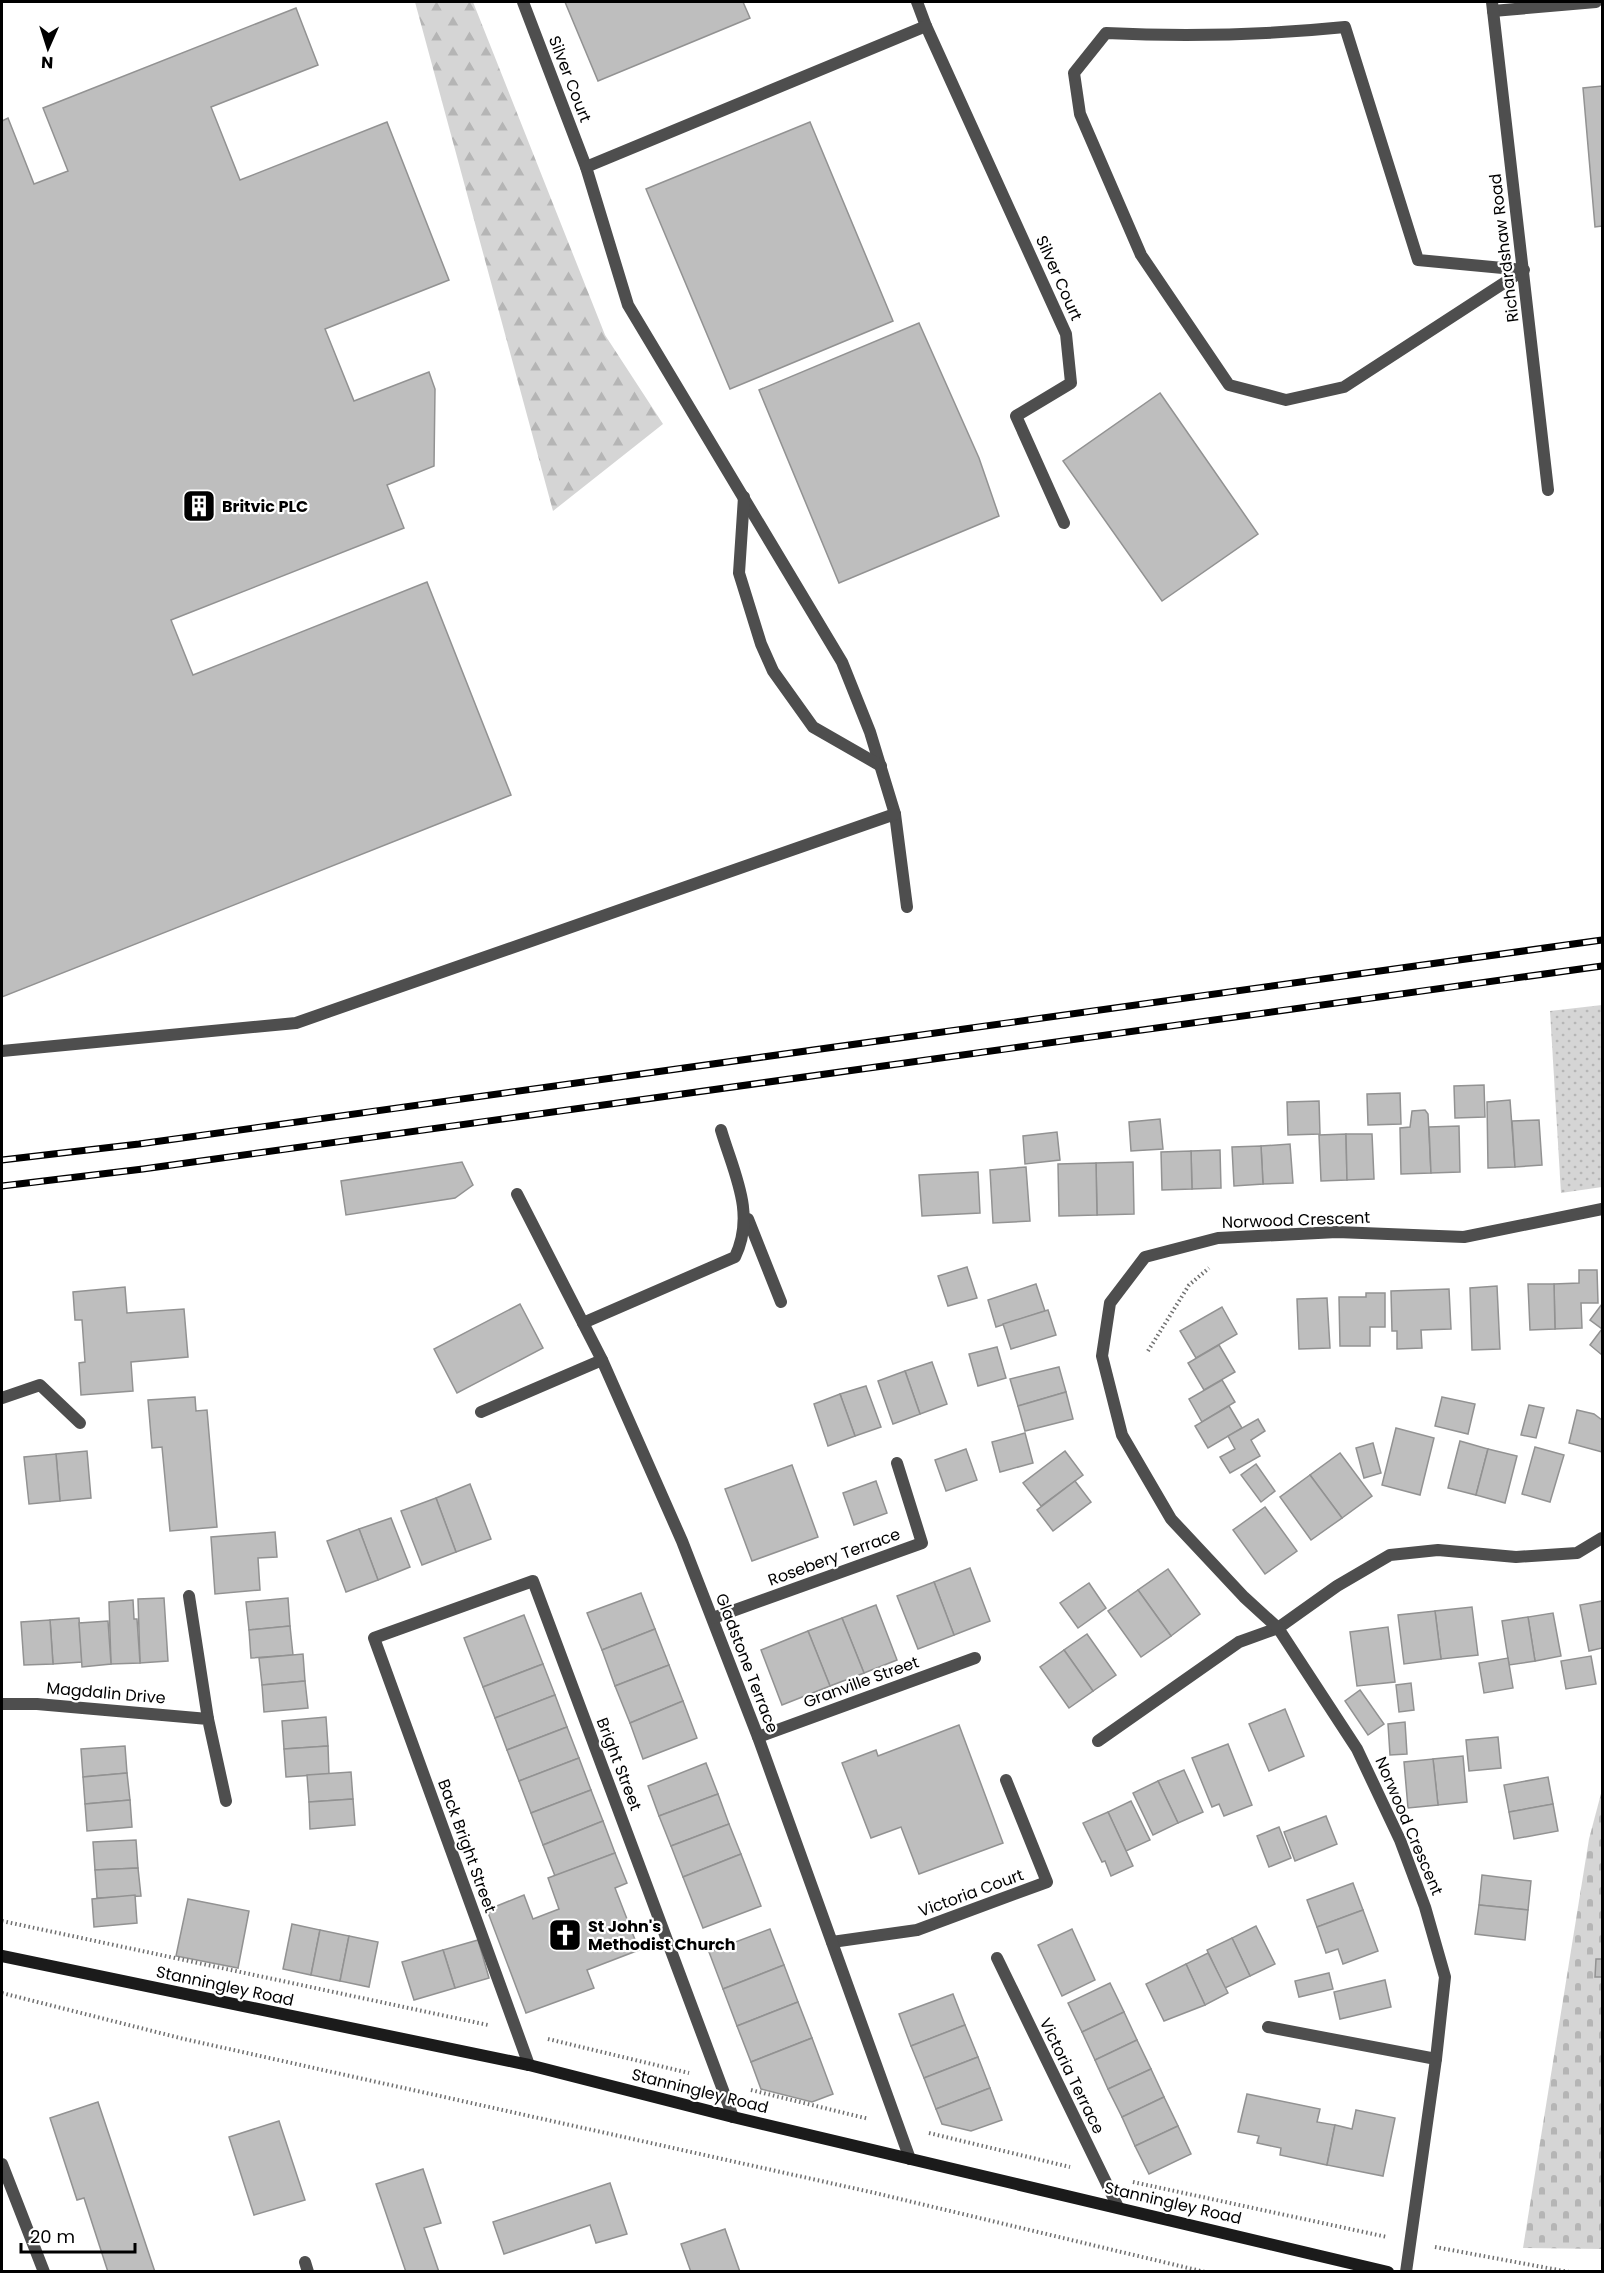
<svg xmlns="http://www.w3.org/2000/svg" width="1604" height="2273" viewBox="0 0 1604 2273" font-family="Poppins,sans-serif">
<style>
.grass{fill:url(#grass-dots)}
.forest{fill:url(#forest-firs)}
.cemetery{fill:url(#cemetery-stones)}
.building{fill:#bebebe;stroke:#929292;stroke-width:1.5}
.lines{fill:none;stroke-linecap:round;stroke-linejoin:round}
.path{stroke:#707070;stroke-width:4;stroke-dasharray:1.5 3;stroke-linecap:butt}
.service{stroke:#4e4e4e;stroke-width:12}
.minor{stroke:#4e4e4e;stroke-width:12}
.secondary{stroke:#1b1b1b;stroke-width:12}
.rail-casing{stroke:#000;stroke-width:7}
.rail{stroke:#fff;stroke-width:4.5;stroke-dasharray:14;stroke-linecap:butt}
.labels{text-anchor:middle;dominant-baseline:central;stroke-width:4.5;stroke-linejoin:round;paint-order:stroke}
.street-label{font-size:16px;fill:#000;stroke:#fff}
.poi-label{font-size:16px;font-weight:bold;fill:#000;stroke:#fff;text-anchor:start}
</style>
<defs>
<pattern id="grass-dots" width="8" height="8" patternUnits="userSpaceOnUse" patternTransform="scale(1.5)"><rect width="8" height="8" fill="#d5d5d5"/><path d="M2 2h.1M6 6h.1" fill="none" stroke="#b5b5b5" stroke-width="1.8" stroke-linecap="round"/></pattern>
<pattern id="forest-firs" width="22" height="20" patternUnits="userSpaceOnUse" patternTransform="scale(1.5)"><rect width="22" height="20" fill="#d5d5d5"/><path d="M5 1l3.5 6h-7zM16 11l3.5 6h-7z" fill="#b5b5b5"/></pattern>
<pattern id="cemetery-stones" width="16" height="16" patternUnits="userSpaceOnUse" patternTransform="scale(1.5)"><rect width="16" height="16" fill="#d5d5d5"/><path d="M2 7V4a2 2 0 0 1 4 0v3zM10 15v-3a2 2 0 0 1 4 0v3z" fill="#b5b5b5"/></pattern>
</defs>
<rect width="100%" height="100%" fill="#fff"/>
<polygon class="grass" points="1602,1005 1602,1187 1561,1193 1550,1011"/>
<polygon class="forest" points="415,2 473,2 605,335 663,424 553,511"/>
<polygon class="cemetery" points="1602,1790 1602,2249 1523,2248 1589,1839"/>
<g class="building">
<polygon points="565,2 743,2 750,18 598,81"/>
<polygon points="296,8 318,65 211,107 240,180 387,122 449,280 325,329 354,401 429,372 435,389 434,466 387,485 404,528 171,620 193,675 427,582 511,795 2,997 2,121 8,118 34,184 68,171 43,108"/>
<polygon points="1602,86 1602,226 1595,227 1583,88"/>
<polygon points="810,122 893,321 730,389 646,189"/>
<polygon points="919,323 979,458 999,516 839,583 759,390"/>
<polygon points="1160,393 1258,534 1162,601 1063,461"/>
<polygon points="1484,1085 1485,1117 1455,1118 1454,1086"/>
<polygon points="1400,1093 1401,1124 1368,1125 1367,1094"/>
<polygon points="1510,1100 1515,1167 1488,1168 1487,1102"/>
<polygon points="1319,1101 1320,1134 1288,1135 1287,1102"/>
<polygon points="1425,1110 1428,1114 1431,1173 1401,1174 1400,1128 1410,1127 1412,1111"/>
<polygon points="1160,1119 1163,1149 1131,1151 1129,1122"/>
<polygon points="1539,1120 1542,1165 1515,1167 1512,1121"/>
<polygon points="1459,1126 1460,1172 1431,1173 1429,1127"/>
<polygon points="1057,1132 1060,1160 1025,1164 1023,1136"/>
<polygon points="1346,1134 1347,1180 1321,1181 1319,1135"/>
<polygon points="1346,1134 1372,1134 1374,1179 1347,1180"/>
<polygon points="1290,1144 1293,1183 1263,1184 1261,1146"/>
<polygon points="1261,1146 1263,1184 1234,1186 1232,1147"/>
<polygon points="1220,1150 1221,1188 1192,1189 1191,1151"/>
<polygon points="1191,1151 1192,1189 1162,1190 1161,1152"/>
<polygon points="462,1162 473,1185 455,1198 346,1215 341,1181"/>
<polygon points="1133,1162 1134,1214 1097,1215 1096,1163"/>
<polygon points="1096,1163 1097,1215 1059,1216 1058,1164"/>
<polygon points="1026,1167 1030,1221 993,1223 990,1170"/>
<polygon points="978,1172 980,1213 922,1216 919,1175"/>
<polygon points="967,1267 977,1298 948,1306 938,1276"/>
<polygon points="1579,1270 1597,1270 1598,1303 1581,1303 1582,1328 1555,1329 1554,1284 1579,1283"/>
<polygon points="1036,1284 1045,1311 996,1327 988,1300"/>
<polygon points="1528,1284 1554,1284 1555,1329 1530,1330"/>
<polygon points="1497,1286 1500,1349 1472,1350 1470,1288"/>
<polygon points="125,1287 127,1313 184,1309 188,1357 131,1362 133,1391 81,1395 79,1363 85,1362 82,1320 75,1320 73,1292"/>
<polygon points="1449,1289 1451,1329 1421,1330 1422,1348 1397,1349 1397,1331 1392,1331 1391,1291"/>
<polygon points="1366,1293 1385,1293 1385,1327 1370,1327 1370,1346 1340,1346 1339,1297 1366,1297"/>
<polygon points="1327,1298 1330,1348 1299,1349 1297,1299"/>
<polygon points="520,1304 543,1348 457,1393 434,1349"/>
<polygon points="1602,1304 1602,1355 1590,1345 1602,1329 1590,1320"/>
<polygon points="1222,1307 1237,1334 1196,1358 1180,1331"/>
<polygon points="1048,1310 1056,1335 1011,1349 1003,1324"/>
<polygon points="1219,1345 1235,1372 1204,1390 1188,1363"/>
<polygon points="997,1347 1006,1378 978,1386 969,1354"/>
<polygon points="932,1362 947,1404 920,1414 905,1371"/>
<polygon points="1059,1367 1066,1392 1018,1406 1010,1379"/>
<polygon points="905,1371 920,1414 893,1424 878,1381"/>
<polygon points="1222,1380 1235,1402 1202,1422 1189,1399"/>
<polygon points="866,1386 881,1427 855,1436 840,1394"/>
<polygon points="1066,1392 1073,1419 1025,1431 1018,1406"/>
<polygon points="840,1394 855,1436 828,1446 814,1404"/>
<polygon points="195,1397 196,1411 207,1410 217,1527 170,1531 162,1447 152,1448 148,1400"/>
<polygon points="1442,1397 1475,1404 1468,1434 1435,1426"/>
<polygon points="1529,1405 1544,1408 1536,1438 1521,1435"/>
<polygon points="1229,1406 1242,1428 1208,1448 1195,1426"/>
<polygon points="1577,1410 1594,1414 1602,1420 1602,1452 1569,1443"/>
<polygon points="1258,1419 1265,1431 1251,1440 1260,1456 1230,1473 1220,1457 1235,1449 1228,1436"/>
<polygon points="1396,1428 1434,1438 1420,1495 1382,1485"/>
<polygon points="1025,1433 1033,1463 1000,1472 992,1442"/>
<polygon points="1460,1441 1488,1449 1476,1495 1448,1488"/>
<polygon points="1373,1443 1381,1473 1364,1478 1356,1448"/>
<polygon points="1535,1447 1564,1455 1550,1502 1522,1494"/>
<polygon points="966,1449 977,1480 946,1491 935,1460"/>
<polygon points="1488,1449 1517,1456 1505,1503 1476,1495"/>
<polygon points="87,1451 91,1498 60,1501 56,1454"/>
<polygon points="1065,1451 1083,1475 1041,1506 1023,1483"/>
<polygon points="1340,1453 1372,1496 1342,1518 1310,1475"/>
<polygon points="56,1454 60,1501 29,1504 24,1457"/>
<polygon points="1256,1464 1275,1491 1261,1502 1241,1475"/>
<polygon points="792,1465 818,1537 752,1561 725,1489"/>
<polygon points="1310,1475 1342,1518 1311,1540 1280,1497"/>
<polygon points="876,1481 887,1513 854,1525 843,1493"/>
<polygon points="1075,1481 1091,1502 1053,1531 1037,1510"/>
<polygon points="470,1484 491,1539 456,1552 436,1498"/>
<polygon points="436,1498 456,1552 422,1565 401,1511"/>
<polygon points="1265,1507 1297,1551 1265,1574 1233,1530"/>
<polygon points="391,1518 410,1567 378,1580 359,1529"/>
<polygon points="359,1529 378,1580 346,1592 327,1541"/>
<polygon points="275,1532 277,1557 258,1558 260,1590 215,1594 211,1537"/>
<polygon points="970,1568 990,1621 954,1635 934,1582"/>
<polygon points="1168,1569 1200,1614 1171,1636 1138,1590"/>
<polygon points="934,1582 954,1635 918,1649 897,1596"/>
<polygon points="1089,1583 1106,1608 1078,1628 1060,1603"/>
<polygon points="1138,1590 1171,1636 1141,1657 1108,1611"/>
<polygon points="641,1593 655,1629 602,1650 587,1613"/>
<polygon points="164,1598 168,1661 140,1663 138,1599"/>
<polygon points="288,1598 290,1626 249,1630 246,1602"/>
<polygon points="133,1600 134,1619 137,1619 140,1663 111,1664 109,1602"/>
<polygon points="1602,1601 1602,1648 1589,1651 1580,1605"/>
<polygon points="876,1605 897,1660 864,1673 842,1618"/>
<polygon points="1472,1607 1478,1655 1441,1659 1435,1611"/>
<polygon points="1435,1611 1441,1659 1404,1664 1398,1615"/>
<polygon points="1553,1613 1561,1656 1535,1661 1528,1617"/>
<polygon points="524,1615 543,1664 483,1687 464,1638"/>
<polygon points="1528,1617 1535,1661 1509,1665 1502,1621"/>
<polygon points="79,1618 82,1662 53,1664 50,1620"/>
<polygon points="842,1618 864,1673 830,1686 808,1631"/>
<polygon points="50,1620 53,1664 24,1665 21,1622"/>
<polygon points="108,1621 111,1664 82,1667 79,1623"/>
<polygon points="290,1626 293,1655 251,1658 249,1630"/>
<polygon points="1388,1627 1395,1682 1357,1686 1350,1632"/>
<polygon points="655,1629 669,1665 615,1686 602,1650"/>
<polygon points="808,1631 830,1686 782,1705 761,1650"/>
<polygon points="1087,1634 1116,1675 1093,1691 1064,1650"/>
<polygon points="1064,1650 1093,1691 1069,1708 1040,1667"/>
<polygon points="303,1654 305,1681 262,1685 259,1658"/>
<polygon points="1591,1656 1596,1684 1566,1689 1561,1661"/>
<polygon points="1508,1658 1513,1688 1484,1693 1479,1663"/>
<polygon points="543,1664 555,1695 495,1718 483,1687"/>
<polygon points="669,1665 683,1701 630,1723 615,1686"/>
<polygon points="305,1681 308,1708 264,1712 262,1685"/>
<polygon points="1411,1683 1414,1710 1399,1712 1396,1685"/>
<polygon points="1360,1690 1384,1724 1368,1735 1345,1701"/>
<polygon points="555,1695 567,1727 507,1750 495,1718"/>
<polygon points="683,1701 697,1738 643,1759 630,1723"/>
<polygon points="1285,1709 1304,1756 1269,1771 1249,1724"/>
<polygon points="326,1717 328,1746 284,1749 282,1721"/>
<polygon points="1405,1722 1407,1754 1390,1755 1388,1724"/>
<polygon points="959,1725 1003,1843 919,1874 901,1827 871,1838 842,1763 876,1750 878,1756"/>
<polygon points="567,1727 579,1758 519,1781 507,1750"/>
<polygon points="1498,1737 1501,1768 1469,1771 1466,1740"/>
<polygon points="1228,1744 1252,1805 1224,1816 1219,1804 1212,1807 1192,1758"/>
<polygon points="125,1746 127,1773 83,1777 81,1749"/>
<polygon points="328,1746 329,1774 286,1777 284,1749"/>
<polygon points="1463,1756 1467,1802 1438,1805 1433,1759"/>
<polygon points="579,1758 591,1790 531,1813 519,1781"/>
<polygon points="1433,1759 1438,1805 1408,1808 1404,1762"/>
<polygon points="706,1763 718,1794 659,1816 648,1786"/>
<polygon points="1184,1770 1203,1812 1178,1823 1158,1781"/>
<polygon points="351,1772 353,1799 309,1802 307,1775"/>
<polygon points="127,1773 130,1800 85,1804 83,1777"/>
<polygon points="1548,1777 1553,1804 1509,1812 1504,1785"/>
<polygon points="1158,1781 1178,1823 1153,1835 1133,1793"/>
<polygon points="591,1790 603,1821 543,1845 531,1813"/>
<polygon points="718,1794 729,1824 671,1846 659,1816"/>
<polygon points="353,1799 355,1825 310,1829 309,1802"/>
<polygon points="130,1800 132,1827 87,1831 85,1804"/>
<polygon points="1131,1801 1150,1840 1126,1851 1108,1812"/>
<polygon points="1553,1804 1558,1831 1514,1839 1509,1812"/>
<polygon points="1108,1812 1133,1866 1111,1876 1105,1861 1102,1862 1083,1823"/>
<polygon points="1326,1816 1337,1844 1295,1861 1284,1832"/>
<polygon points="603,1821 615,1853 555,1876 543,1845"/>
<polygon points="729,1824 741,1854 683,1877 671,1846"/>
<polygon points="1279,1827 1291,1858 1269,1867 1257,1836"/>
<polygon points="136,1840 138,1868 95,1870 93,1842"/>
<polygon points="615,1853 627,1883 615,1888 639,1950 587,1970 594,1988 526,2013 487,1910 524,1895 533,1919 559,1909 548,1878"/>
<polygon points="741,1854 761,1906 703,1928 683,1877"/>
<polygon points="138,1868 141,1896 97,1898 95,1870"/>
<polygon points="1482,1875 1531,1881 1528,1910 1479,1905"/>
<polygon points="1353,1883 1363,1910 1317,1927 1307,1900"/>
<polygon points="135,1895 137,1923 94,1927 92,1899"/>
<polygon points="188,1899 249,1911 238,1968 176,1956"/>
<polygon points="1479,1905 1528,1910 1525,1940 1475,1934"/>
<polygon points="1363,1910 1378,1951 1343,1964 1338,1949 1326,1953 1317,1927"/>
<polygon points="292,1924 320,1930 311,1975 283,1969"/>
<polygon points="1256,1926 1275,1964 1250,1976 1232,1938"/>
<polygon points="770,1929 784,1965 723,1989 709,1952"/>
<polygon points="1072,1929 1095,1980 1062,1996 1038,1945"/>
<polygon points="320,1930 349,1936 340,1981 311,1975"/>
<polygon points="349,1936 378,1942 369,1987 340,1981"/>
<polygon points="1232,1938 1250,1976 1225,1988 1207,1950"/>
<polygon points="478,1940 489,1978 455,1988 443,1950"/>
<polygon points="443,1950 455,1988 414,2000 402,1962"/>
<polygon points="1208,1953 1228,1993 1205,2005 1186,1964"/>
<polygon points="1596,1959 1602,1959 1602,1977 1595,1977"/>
<polygon points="1186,1964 1205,2005 1164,2021 1146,1984"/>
<polygon points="784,1965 798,2002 737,2026 723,1989"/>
<polygon points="1329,1973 1333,1989 1299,1997 1295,1981"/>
<polygon points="1385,1980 1391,2007 1340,2019 1334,1992"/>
<polygon points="1110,1983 1124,2012 1082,2032 1068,2003"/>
<polygon points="953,1994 965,2025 911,2046 899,2014"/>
<polygon points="798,2002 812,2038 751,2062 737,2026"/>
<polygon points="1124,2012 1137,2040 1095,2060 1082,2032"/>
<polygon points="965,2025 978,2057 924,2078 911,2046"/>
<polygon points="812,2038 833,2094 812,2102 761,2089 751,2062"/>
<polygon points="1137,2040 1151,2069 1108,2089 1095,2060"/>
<polygon points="978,2057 990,2088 936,2109 924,2078"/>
<polygon points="1151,2069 1164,2097 1122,2117 1108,2089"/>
<polygon points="990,2088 1002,2120 971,2131 942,2124 936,2109"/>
<polygon points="1247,2094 1320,2109 1317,2122 1335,2125 1327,2165 1280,2155 1281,2148 1257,2143 1259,2136 1238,2132"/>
<polygon points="1164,2097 1178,2126 1135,2146 1122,2117"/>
<polygon points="98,2102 155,2272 108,2272 84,2198 77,2200 50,2118"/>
<polygon points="1356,2110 1395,2118 1383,2176 1327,2165 1335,2125 1352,2129"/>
<polygon points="279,2121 305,2200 254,2215 229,2137"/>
<polygon points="1178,2126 1191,2154 1149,2174 1135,2146"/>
<polygon points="423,2169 441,2223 424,2228 439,2272 406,2272 376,2184"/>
<polygon points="610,2183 627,2234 596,2243 590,2225 504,2254 493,2222"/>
<polygon points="725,2229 740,2272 691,2272 681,2244"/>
</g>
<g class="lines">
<g class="path">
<polyline points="1148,1351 1189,1285 1209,1268"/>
<polyline points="2,1921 488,2025"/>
<polyline points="2,1993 184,2039 875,2193 1205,2272"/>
<polyline points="548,2039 689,2073"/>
<polyline points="751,2090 869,2119"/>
<polyline points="929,2133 1070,2167"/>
<polyline points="1133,2182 1387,2237"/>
<polyline points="1435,2247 1569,2272"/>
</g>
<g class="service">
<polyline points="523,2 586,167 628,305 842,662 870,732 895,814 907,907"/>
<polyline points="917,2 926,26"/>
<polyline points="1493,11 1596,2"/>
<path d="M1345,27L1418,260L1524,270L1344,387L1286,400L1229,385L1141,255L1080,114L1074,73L1106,33C1187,37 1266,35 1345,27Z"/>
<polyline points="586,167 926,26 1066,334 1071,383 1016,416 1064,523"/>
<polyline points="744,497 739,573 761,644 773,671 813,727 881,766"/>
<polyline points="2,1051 296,1023 895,814"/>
<polyline points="748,1219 781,1302"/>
<path d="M583,1323L735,1257C756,1213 734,1174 721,1130"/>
<polyline points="832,1942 917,1930 1047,1882 1006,1780"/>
</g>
<g class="minor">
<polyline points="1492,2 1548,490"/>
<polyline points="517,1194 602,1360 682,1541 758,1737 910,2159"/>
<polyline points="2,1398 40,1385 80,1423"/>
<polyline points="481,1412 602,1360"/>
<polyline points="189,1596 208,1719"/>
<polyline points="713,1618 922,1543 897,1463"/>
<polyline points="2,1704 37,1704 208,1719 226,1801"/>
<polyline points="758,1737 975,1658"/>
<polyline points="1098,1741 1239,1642 1278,1628 1337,1586 1390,1555 1438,1550 1516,1557 1577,1553 1602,1538"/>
<polyline points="997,1958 1118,2207"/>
<polyline points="1268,2027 1436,2059"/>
<polyline points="529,2065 374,1638 533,1581 733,2117"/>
<polyline points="2,2164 44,2272"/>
<polyline points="305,2262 308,2272"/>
<polyline points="1406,2272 1436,2059 1445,1977 1425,1907 1400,1840 1357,1749 1278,1628 1244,1597 1171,1519 1122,1435 1102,1356 1110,1303 1145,1257 1218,1238 1337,1232 1464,1237 1602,1209"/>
</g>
<polyline class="secondary" points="2,1956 529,2065 733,2117 1388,2272"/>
<g class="rail-casing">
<g id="rail">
<polyline points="2,1160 139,1144 1602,940"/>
<polyline points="2,1186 143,1169 1602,966"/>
</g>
</g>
<use href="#rail" class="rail"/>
</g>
<defs>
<g id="building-square" transform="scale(1.725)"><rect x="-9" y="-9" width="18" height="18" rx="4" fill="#000" stroke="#fff"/><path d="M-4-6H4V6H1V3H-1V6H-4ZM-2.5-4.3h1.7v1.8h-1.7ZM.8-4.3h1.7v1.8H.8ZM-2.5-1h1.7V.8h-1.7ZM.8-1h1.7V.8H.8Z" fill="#fff"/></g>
<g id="church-square" transform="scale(1.725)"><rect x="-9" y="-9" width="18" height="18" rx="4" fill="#000" stroke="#fff"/><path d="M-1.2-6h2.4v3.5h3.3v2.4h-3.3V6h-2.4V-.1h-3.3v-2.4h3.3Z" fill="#fff"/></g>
</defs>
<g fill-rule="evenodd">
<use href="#building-square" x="199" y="506"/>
<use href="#church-square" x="565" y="1935"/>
</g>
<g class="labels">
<g class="street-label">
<text transform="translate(570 79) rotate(69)">Silver Court</text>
<text transform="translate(1504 248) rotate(-97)">Richardshaw Road</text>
<text transform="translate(1059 278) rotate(66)">Silver Court</text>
<text transform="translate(1296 1220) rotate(-2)">Norwood Crescent</text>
<text transform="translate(834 1557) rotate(-20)">Rosebery Terrace</text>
<text transform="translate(747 1663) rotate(69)">Gladstone Terrace</text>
<text transform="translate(861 1682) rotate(-20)">Granville Street</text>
<text transform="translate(106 1693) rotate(5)">Magdalin Drive</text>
<text transform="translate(619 1764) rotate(69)">Bright Street</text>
<text transform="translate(1409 1826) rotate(67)">Norwood Crescent</text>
<text transform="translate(467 1846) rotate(70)">Back Bright Street</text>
<text transform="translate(971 1893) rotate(-20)">Victoria Court</text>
<text transform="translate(225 1986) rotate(12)">Stanningley Road</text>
<text transform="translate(1072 2076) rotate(64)">Victoria Terrace</text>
<text transform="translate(700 2091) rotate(14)">Stanningley Road</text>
<text transform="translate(1173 2203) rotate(13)">Stanningley Road</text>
</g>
<g class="poi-label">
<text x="222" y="506">Britvic PLC</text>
<text x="588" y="1926">St John's<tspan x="588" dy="18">Methodist Church</tspan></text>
</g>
</g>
<rect width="1604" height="2273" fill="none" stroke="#000000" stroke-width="6"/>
<g transform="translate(48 48) rotate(183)" stroke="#ffffff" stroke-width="4.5" paint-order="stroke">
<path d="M0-4.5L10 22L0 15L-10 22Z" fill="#000000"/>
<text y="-9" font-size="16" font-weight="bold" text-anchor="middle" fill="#000000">N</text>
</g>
<path d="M21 2243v9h114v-9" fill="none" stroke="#000000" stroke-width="3"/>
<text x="30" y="2243" font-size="18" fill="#000000" stroke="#ffffff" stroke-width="4.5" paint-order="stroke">20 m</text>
</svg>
